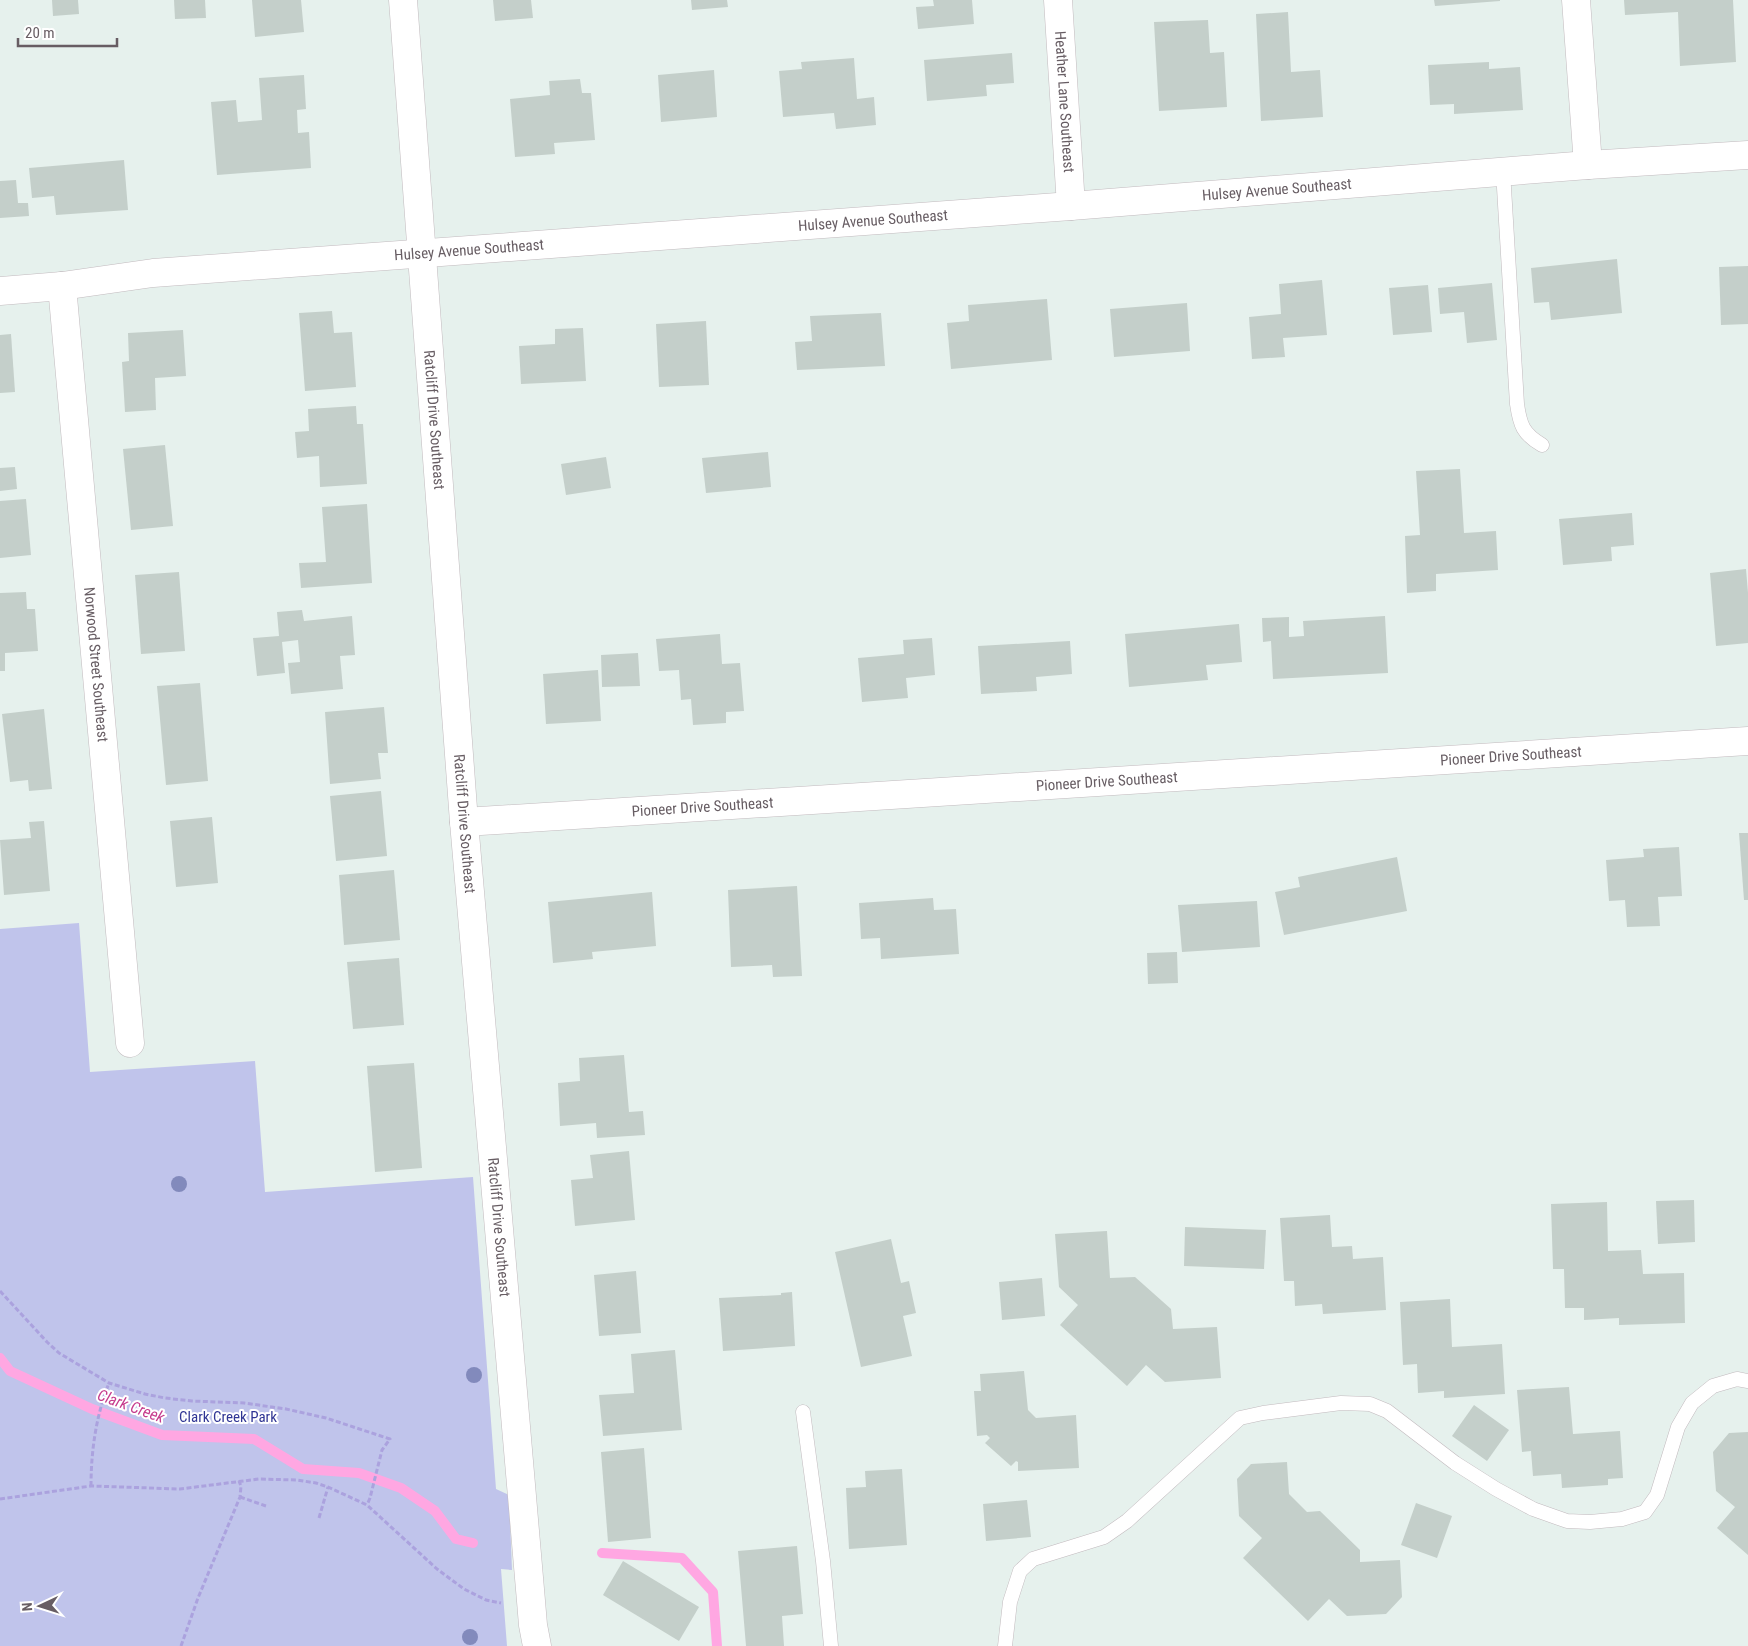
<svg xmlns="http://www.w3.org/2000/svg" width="1748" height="1646" viewBox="0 0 1748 1646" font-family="'Roboto Condensed',sans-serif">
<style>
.green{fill:#c0c4eb}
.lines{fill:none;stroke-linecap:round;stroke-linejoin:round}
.stream{stroke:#ffa7e2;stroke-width:10}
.building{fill:#c4cfca}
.service-casing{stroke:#c2babe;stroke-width:15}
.minor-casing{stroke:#c2babe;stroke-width:29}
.tertiary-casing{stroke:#c2babe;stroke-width:29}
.path{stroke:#aba2de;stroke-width:3;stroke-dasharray:5 2.5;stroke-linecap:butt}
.service{stroke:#fff;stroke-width:14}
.minor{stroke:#fff;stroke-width:28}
.tertiary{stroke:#fff;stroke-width:28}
.tree{fill:#828abc}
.labels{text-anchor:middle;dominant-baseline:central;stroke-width:4;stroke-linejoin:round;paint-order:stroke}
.street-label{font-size:15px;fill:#675d63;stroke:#fff}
.park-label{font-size:15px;fill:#303594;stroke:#fff}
.water-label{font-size:16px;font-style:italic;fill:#c63b8d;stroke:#fff}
</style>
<rect width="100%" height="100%" fill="#e6f1ed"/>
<polygon class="green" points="79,923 90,1072 255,1061 265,1192 473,1177 496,1489 509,1495 512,1570 501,1569 507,1646 0,1646 0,929"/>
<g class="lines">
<g class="stream">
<polyline points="0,1358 10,1371 92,1409 162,1435 254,1439 303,1469 359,1473 401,1488 435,1511 456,1539 473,1543"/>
<polyline points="602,1553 682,1558 713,1592 717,1646"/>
</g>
</g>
<g class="building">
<polygon points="52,0 78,0 79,14 53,16"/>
<polygon points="174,0 205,0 206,18 175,19"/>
<polygon points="252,0 301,0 304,32 255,37"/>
<polygon points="493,0 531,0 533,18 495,21"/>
<polygon points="691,0 727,0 728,7 692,10"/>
<polygon points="933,0 972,0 974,24 918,29 916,7 934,6"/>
<polygon points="1434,0 1500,0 1500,1 1435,6"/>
<polygon points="1624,0 1733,0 1736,62 1680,66 1678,12 1625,15"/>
<polygon points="1288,12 1291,72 1320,70 1323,117 1261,121 1256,14"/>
<polygon points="1208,20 1210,53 1224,52 1227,107 1159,111 1154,22"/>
<polygon points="1012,53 1014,83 986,85 987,96 927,101 924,60"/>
<polygon points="854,58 857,99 874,97 876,125 836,129 834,113 783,117 779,71 802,69 801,62"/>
<polygon points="1489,62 1489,69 1520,67 1523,110 1454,114 1454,104 1430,105 1428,65"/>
<polygon points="714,70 717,117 661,122 658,75"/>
<polygon points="304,75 306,109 297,110 298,133 309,132 311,168 217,175 211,102 236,100 238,122 262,120 259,78"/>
<polygon points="580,79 582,93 591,93 595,140 554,143 555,154 515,157 510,99 550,95 549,81"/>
<polygon points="124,160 128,210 56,215 54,196 32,198 29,168"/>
<polygon points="16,180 18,203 28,203 29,216 0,218 0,181"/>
<polygon points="1617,259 1622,313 1551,320 1549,302 1534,303 1531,268"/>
<polygon points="1748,266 1748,324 1721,325 1719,267"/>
<polygon points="1322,280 1327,335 1283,338 1285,357 1252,359 1249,317 1281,314 1279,284"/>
<polygon points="1492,283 1497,340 1467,343 1464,312 1440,314 1438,288"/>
<polygon points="1428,285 1432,332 1393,335 1389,288"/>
<polygon points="1047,299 1052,360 951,369 947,323 969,321 968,305"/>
<polygon points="1187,303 1190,351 1114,357 1110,309"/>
<polygon points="332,311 334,333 352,332 356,387 305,391 299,313"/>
<polygon points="881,313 885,366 797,370 795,342 812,341 810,316"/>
<polygon points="706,321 709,385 659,387 656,324"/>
<polygon points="583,328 586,381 521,384 519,346 555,344 555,329"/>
<polygon points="183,330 186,376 155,378 156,410 125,412 122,362 129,361 128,333"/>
<polygon points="11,334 15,392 0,393 0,335"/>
<polygon points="356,406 357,424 363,424 367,484 320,487 319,456 297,458 295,432 309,431 308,409"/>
<polygon points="165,445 173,526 131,530 123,449"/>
<polygon points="768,452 771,487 706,493 702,458"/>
<polygon points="606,457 611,488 566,495 561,464"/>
<polygon points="15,467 17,489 0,491 0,468"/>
<polygon points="1460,469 1464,533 1496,531 1498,570 1436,574 1436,591 1407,593 1405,536 1420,535 1416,471"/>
<polygon points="26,499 31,555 0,558 0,501"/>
<polygon points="367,504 372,583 301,588 299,563 326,562 322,507"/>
<polygon points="1632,513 1634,545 1611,547 1612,561 1563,565 1559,519"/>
<polygon points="1746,569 1748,593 1748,643 1716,646 1710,573"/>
<polygon points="179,572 185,651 141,654 135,575"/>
<polygon points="26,592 27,609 35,609 38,651 5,653 5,671 0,671 0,593"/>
<polygon points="302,610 304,621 352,616 355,655 340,656 343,689 291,694 288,663 300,662 298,640 282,642 285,673 257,676 253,638 279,636 277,612"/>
<polygon points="1385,616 1388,673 1273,679 1271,641 1263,642 1262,618 1289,617 1289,637 1304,636 1303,621"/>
<polygon points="1239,624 1242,662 1206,665 1208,680 1129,687 1125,634"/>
<polygon points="720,634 722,664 740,663 744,711 726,712 726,723 693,725 691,699 681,700 679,670 659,671 656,639"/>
<polygon points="932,638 935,675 906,678 908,698 862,702 858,658 904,654 903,640"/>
<polygon points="1070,641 1072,674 1036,677 1037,691 981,694 978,646"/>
<polygon points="638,653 640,686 602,687 601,655"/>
<polygon points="598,670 601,721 546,724 543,674"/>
<polygon points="200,683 208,781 166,785 157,686"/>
<polygon points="384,707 388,753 378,753 381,779 330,784 325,712"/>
<polygon points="44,709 52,789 29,791 28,780 10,782 2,714"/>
<polygon points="381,791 387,856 336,861 330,796"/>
<polygon points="212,817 218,883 176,887 170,821"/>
<polygon points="44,821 50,891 4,895 0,840 31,838 29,822"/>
<polygon points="1739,833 1748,833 1748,900 1744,900"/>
<polygon points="1679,847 1682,896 1658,897 1660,926 1627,927 1625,900 1609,901 1606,860 1644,857 1643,849"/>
<polygon points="1397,857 1407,911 1284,935 1275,892 1300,887 1298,877"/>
<polygon points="394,870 400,940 344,945 339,875"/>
<polygon points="797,886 802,976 773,977 772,965 731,967 728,890"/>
<polygon points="652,892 656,946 592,952 593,959 553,963 548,902"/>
<polygon points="933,898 934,910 956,909 959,954 881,959 880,938 861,939 859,903"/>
<polygon points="1257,901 1260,947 1182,952 1178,905"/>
<polygon points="1177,952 1178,983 1148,984 1147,953"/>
<polygon points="399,958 404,1025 353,1029 347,962"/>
<polygon points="624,1055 629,1112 643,1111 645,1135 597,1138 596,1123 560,1126 558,1083 580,1081 579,1058"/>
<polygon points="414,1063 422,1168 375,1172 367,1066"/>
<polygon points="629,1151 635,1220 575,1226 571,1180 593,1178 590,1155"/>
<polygon points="1694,1200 1695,1242 1658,1244 1656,1201"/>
<polygon points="1607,1202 1608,1251 1641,1250 1643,1274 1684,1273 1685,1323 1619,1325 1619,1318 1584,1320 1584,1308 1565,1308 1564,1269 1553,1269 1551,1204"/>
<polygon points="1330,1215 1332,1247 1352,1246 1353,1259 1383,1257 1386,1310 1323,1314 1322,1304 1295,1306 1294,1281 1284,1281 1280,1218"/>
<polygon points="1185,1227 1266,1230 1264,1269 1184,1266"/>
<polygon points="1107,1231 1110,1278 1135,1277 1171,1309 1173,1329 1217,1327 1221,1378 1165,1382 1146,1365 1127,1386 1060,1325 1078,1305 1059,1287 1055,1234"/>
<polygon points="891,1239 901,1283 909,1281 916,1313 903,1316 912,1356 861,1367 835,1252"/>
<polygon points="636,1271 641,1333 599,1336 594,1275"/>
<polygon points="1042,1278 1045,1316 1002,1320 999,1282"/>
<polygon points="792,1292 795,1346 723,1351 719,1298 781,1295 781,1293"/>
<polygon points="1450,1299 1452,1347 1502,1344 1505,1394 1444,1398 1444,1391 1418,1393 1417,1364 1403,1365 1400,1302"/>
<polygon points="675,1350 682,1430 603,1436 599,1395 634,1393 631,1354"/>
<polygon points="1024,1371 1028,1410 1036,1418 1076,1415 1079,1468 1018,1471 1018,1462 1016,1461 1011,1466 985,1443 990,1438 987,1435 977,1436 974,1391 981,1391 980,1374"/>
<polygon points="1569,1387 1573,1434 1620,1431 1623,1478 1608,1479 1608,1485 1562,1488 1561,1474 1533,1476 1531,1451 1522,1452 1517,1390"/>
<polygon points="1474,1405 1509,1430 1487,1461 1452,1436"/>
<polygon points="1748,1432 1748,1555 1717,1528 1735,1507 1716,1491 1713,1452 1729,1433"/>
<polygon points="644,1448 651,1538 608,1542 601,1452"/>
<polygon points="1287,1462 1289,1494 1307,1512 1320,1511 1360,1550 1360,1562 1400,1560 1402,1597 1386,1614 1347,1616 1329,1599 1308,1621 1243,1558 1262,1538 1239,1516 1237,1479 1251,1464"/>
<polygon points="902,1469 907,1545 849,1549 846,1488 866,1487 865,1471"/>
<polygon points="1027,1500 1031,1537 986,1541 983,1504"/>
<polygon points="1416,1503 1452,1516 1437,1558 1401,1545"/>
<polygon points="797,1546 803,1614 782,1616 784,1646 746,1646 738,1551"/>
<polygon points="623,1561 699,1607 679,1641 603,1595"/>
</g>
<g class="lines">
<g class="service-casing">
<g id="service">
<path d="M1503,171L1517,404C1520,425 1523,434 1542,445"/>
<polyline points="803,1412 823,1561 831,1646"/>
<polyline points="1005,1646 1010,1602 1020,1571 1033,1559 1104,1537 1127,1521 1240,1418 1263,1413 1341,1403 1370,1404 1387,1411 1455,1463 1496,1489 1533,1509 1567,1521 1590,1522 1622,1519 1645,1512 1657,1495 1678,1427 1692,1403 1713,1386 1737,1379 1748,1381"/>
</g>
</g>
<g class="minor-casing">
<g id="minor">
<path id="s1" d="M1058,0L1071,206"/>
<polyline points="1576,0 1588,165"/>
<path id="s2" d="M62,286L130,1043"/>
<path id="s3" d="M0,291L62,286L153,273L1071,206L1588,165L1748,155"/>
<path id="s4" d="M464,822L1748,741"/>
</g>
</g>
<g class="tertiary-casing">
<g id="tertiary">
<path id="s5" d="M403,0L464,822L531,1601L533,1625L537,1646"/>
</g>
</g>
<g class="path">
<polyline points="0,1291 47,1342 59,1353 109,1383 145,1394 165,1398 192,1401 244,1403 286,1409 326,1418 390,1439 382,1450 370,1498 367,1505"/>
<path d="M91,1486C91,1451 96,1416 109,1383"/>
<polyline points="240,1497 266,1506"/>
<polyline points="0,1499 91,1486 180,1489 259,1479 297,1480 316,1483 328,1487 367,1505 437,1569 464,1589 486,1600 501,1603"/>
<polyline points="319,1518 328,1487"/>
<polyline points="181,1646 198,1598 240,1497 241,1486 239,1481"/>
</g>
<use href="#service" class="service"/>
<use href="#minor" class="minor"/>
<use href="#tertiary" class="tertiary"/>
</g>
<g class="tree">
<circle cx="179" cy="1184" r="8"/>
<circle cx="474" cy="1375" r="8"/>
<circle cx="470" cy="1637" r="8"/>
</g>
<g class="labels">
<g class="street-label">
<text stroke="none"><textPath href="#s1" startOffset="102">Heather Lane Southeast</textPath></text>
<text stroke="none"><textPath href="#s3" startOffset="1281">Hulsey Avenue Southeast</textPath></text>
<text stroke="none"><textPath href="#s3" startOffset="876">Hulsey Avenue Southeast</textPath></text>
<text stroke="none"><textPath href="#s3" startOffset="471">Hulsey Avenue Southeast</textPath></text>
<text stroke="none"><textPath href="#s5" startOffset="421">Ratcliff Drive Southeast</textPath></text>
<text stroke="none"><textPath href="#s2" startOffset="380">Norwood Street Southeast</textPath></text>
<text stroke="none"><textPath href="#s4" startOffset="1049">Pioneer Drive Southeast</textPath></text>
<text stroke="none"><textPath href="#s4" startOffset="644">Pioneer Drive Southeast</textPath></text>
<text stroke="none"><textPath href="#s4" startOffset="239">Pioneer Drive Southeast</textPath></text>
<text stroke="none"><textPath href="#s5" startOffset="826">Ratcliff Drive Southeast</textPath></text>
<text stroke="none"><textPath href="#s5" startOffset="1231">Ratcliff Drive Southeast</textPath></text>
</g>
<g class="park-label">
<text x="228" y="1417">Clark Creek Park</text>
</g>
<g class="water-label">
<text transform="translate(131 1406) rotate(20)">Clark Creek</text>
</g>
</g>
<g transform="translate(40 1606) rotate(266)" stroke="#ffffff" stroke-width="4" paint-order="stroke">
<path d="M0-4L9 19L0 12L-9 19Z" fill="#675d63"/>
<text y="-8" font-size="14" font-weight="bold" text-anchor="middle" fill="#675d63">N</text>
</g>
<path d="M18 38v8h99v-8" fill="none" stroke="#675d63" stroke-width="2.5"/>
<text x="25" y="38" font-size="15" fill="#675d63" stroke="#ffffff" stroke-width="4" paint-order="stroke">20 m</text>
</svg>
